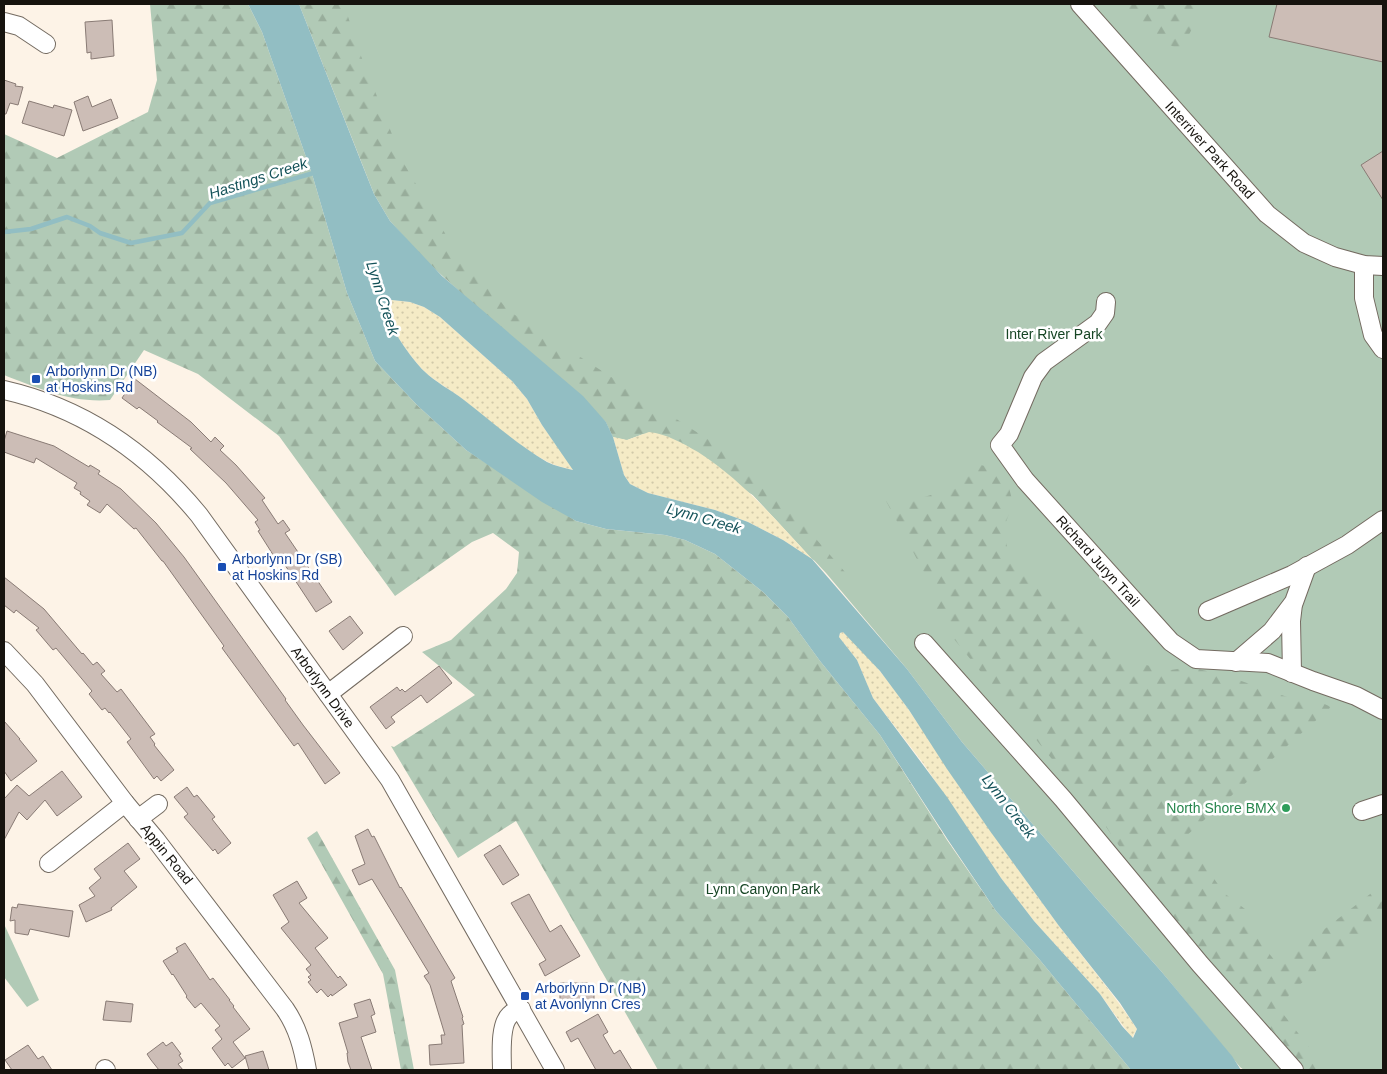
<svg xmlns="http://www.w3.org/2000/svg" width="1387" height="1074" viewBox="0 0 1387 1074" font-family="Arial,sans-serif">
<style>
.green{fill:#b1cab6}
.forest{fill:url(#forest-firs)}
.sand{fill:url(#sand-dots)}
.water{fill:#92bec3;fill-rule:evenodd}
.lines{fill:none;stroke-linecap:round;stroke-linejoin:round}
.stream{stroke:#92bec3;stroke-width:4.5}
.building{fill:#ccbdb6;stroke:#897b75}
.minor-casing{stroke:#746b61;stroke-width:20}
.minor{stroke:#fff;stroke-width:18}
.transit-dot{fill:#1a4fb4;stroke:#fff;stroke-width:2}
.leisure-dot{fill:#2e9e5b;stroke:#fff;stroke-width:2}
.labels{text-anchor:middle;dominant-baseline:central;stroke-width:5;stroke-linejoin:round;paint-order:stroke}
.street-label{font-size:14px;fill:#16130e;stroke:#fff}
.park-label{font-size:14px;fill:#164524;stroke:#fff}
.transit-label{font-size:14px;fill:#164399;stroke:#fff;text-anchor:start}
.leisure-label{font-size:14px;fill:#27864d;stroke:#fff;text-anchor:end}
.water-label{font-size:15px;font-style:italic;fill:#145259;stroke:#fff}
</style>
<defs>
<pattern id="forest-firs" width="22" height="20" patternUnits="userSpaceOnUse" patternTransform="scale(1.25)"><rect width="22" height="20" fill="#b1cab6"/><path d="M5 1l3.5 6h-7zM16 11l3.5 6h-7z" fill="#98ad9b"/></pattern>
<pattern id="sand-dots" width="8" height="8" patternUnits="userSpaceOnUse" patternTransform="scale(1.25)"><rect width="8" height="8" fill="#f5ebc6"/><path d="M2 2h.1M6 6h.1" fill="none" stroke="#d1c9a9" stroke-width="1.8" stroke-linecap="round"/></pattern>
</defs>
<rect width="100%" height="100%" fill="#fdf3e7"/>
<g class="green">
<polygon points="299,4 1383,4 1383,1070 1244,1070 1240,1067 1161,971 1096,898 962,742 907,669 826,573 753,495 642,433 627,440 613,437 606,422 471,302"/>
<polygon points="4,924 39,1000 27,1007 4,977"/>
</g>
<g class="forest">
<path d="M150,4H248L262,32L312,174L347,293L375,361L418,406L466,450L576,521L606,529L665,535L685,540L715,554L763,592L788,617L820,661L880,735L947,840L996,911L1039,959L1131,1070H658L516,821L458,858L391,746L394,747L475,695L422,652L451,640L506,589L517,573L519,552L493,533L472,542L395,596L279,436L198,374L144,350L110,400C71,403 40,389 4,375V134L57,158L148,112L157,80Z"/>
<polygon points="299,4 344,4 359,51 403,162 453,247 509,311 729,453 802,523 852,580 812,559 753,495 731,476 685,444 666,435 649,432 627,440 613,437 606,422 583,396 471,302 424,259 390,221 374,194"/>
<polygon points="1123,4 1199,4 1195,23 1181,50 1149,36"/>
<polygon points="980,465 1004,469 1013,503 1006,522 1007,547 1081,628 1126,661 1171,670 1190,667 1227,676 1296,700 1320,702 1331,707 1185,837 1224,893 1245,909 1265,948 1278,965 1374,891 1383,888 1383,920 1357,936 1291,992 1280,1010 1327,1070 1306,1070 1231,981 1162,909 1100,818 936,617 935,593 885,499 917,499 945,491"/>
<polygon points="317,831 395,970 414,1070 401,1070 383,974 307,838"/>
</g>
<g class="sand">
<path d="M392,300L410,302L424,307L440,317L512,381L527,399L542,425L574,470C565,468 556,466 548,462C516,445 488,419 460,397C448,388 433,380 423,370C411,357 381,318 386,301Z"/>
<path d="M649,432C667,434 682,443 698,452C744,482 775,519 812,559L783,540L748,522L715,510L648,493L630,484L624,475L613,437L627,440Z"/>
<path d="M843,632C896,680 930,745 970,802C1000,844 1029,885 1059,926C1085,960 1113,993 1137,1029L1132,1038L1100,994L1034,921L1001,878L923,763L873,698L857,660L839,637L840,633Z"/>
</g>
<path class="water" d="M248,4H299L362,164L374,194L390,221L442,276L583,396L606,422L613,437L624,475L630,484L648,493L715,510L748,522L783,540L812,559L907,669L962,742L1096,898L1161,971L1232,1056L1241,1070H1131L1039,959L996,911L948,840L880,735L820,661L788,617L763,592L715,554L685,540L665,535L606,529L576,521L542,502L466,450L418,406L375,361L347,293L312,174L262,32ZM392,300L410,302L424,307L440,317L512,381L527,399L542,425L573,470C565,468 555,466 547,462C517,444 491,421 464,400C451,390 435,382 424,371C412,359 381,318 386,302ZM843,632L880,671L909,710L947,769L990,831L1059,926L1120,1003L1137,1029L1133,1038L1122,1026L1100,994L1034,921L1001,878L947,797L873,698L857,660L839,637L840,633Z"/>
<g class="lines">
<polyline class="stream" points="4,232 31,229 67,217 90,226 100,233 131,243 182,233 210,203 317,172"/>
</g>
<g class="building">
<polygon points="1277,4 1383,4 1383,62 1269,37"/>
<polygon points="112,20 114,56 91,59 91,52 87,53 85,22"/>
<polygon points="4,80 16,84 15,86 23,87 18,105 10,103 6,114 4,114"/>
<polygon points="88,96 92,107 111,99 118,118 83,131 74,102"/>
<polygon points="29,101 53,108 54,105 72,110 64,136 22,123"/>
<polygon points="1383,151 1383,200 1361,165"/>
<polygon points="135,379 191,422 211,442 215,437 224,446 220,450 236,465 265,498 262,500 278,524 283,520 290,530 285,533 332,602 316,612 281,559 277,561 258,531 260,530 255,522 258,520 226,483 190,449 192,448 157,422 158,421 139,407 137,409 122,398"/>
<polygon points="7,431 54,446 89,467 90,465 100,471 98,474 121,489 156,523 184,557 286,699 285,700 303,725 340,773 325,784 298,743 294,746 222,648 224,646 163,561 162,561 136,528 134,529 107,504 100,513 87,505 90,501 80,494 81,492 74,488 77,483 36,458 34,463 4,452 4,441"/>
<polygon points="4,577 44,609 82,654 83,653 93,665 97,662 105,671 101,674 117,692 121,689 155,734 150,737 155,744 154,745 174,770 161,781 157,776 154,779 127,742 131,739 110,712 109,713 105,708 102,710 89,694 92,691 56,648 53,650 36,630 39,628 16,610 14,613 4,605"/>
<polygon points="350,616 363,633 343,650 329,631"/>
<polygon points="439,666 452,683 427,703 421,695 391,717 395,722 386,729 370,707 397,687 400,691 402,689 405,692"/>
<polygon points="4,721 20,739 19,739 37,761 11,781 4,771"/>
<polygon points="62,771 82,797 57,816 45,800 27,820 19,812 4,840 4,799 17,785 29,796"/>
<polygon points="187,787 194,797 197,795 215,817 212,819 231,843 218,854 215,849 213,851 184,817 188,814 174,797"/>
<polygon points="368,829 372,837 374,836 400,888 401,887 455,978 451,981 463,1017 462,1018 464,1024 462,1025 464,1063 430,1065 429,1045 442,1044 441,1035 445,1035 430,985 424,976 429,973 372,879 359,885 352,870 365,864 355,836"/>
<polygon points="128,843 140,859 124,871 137,887 111,908 112,910 86,922 79,905 95,896 89,888 101,878 94,869"/>
<polygon points="500,845 519,875 503,885 484,855"/>
<polygon points="297,881 307,898 299,903 328,938 315,948 338,978 340,976 347,985 332,996 331,994 328,997 321,989 317,993 308,982 311,980 308,977 311,975 306,969 311,965 281,928 289,922 273,895"/>
<polygon points="529,894 550,932 561,925 580,956 545,976 539,964 546,960 511,903"/>
<polygon points="18,904 73,911 69,937 30,929 28,935 15,933 15,920 10,921 12,907 17,908"/>
<polygon points="185,943 210,980 213,978 230,1000 229,1000 234,1006 233,1007 250,1029 233,1042 245,1058 232,1068 228,1063 225,1066 212,1048 222,1039 215,1030 220,1026 201,1003 195,1008 186,997 187,996 173,974 172,975 163,961 178,952 176,948"/>
<polygon points="560,983 588,983 588,985 594,985 594,1003 560,1003"/>
<polygon points="370,999 375,1014 371,1016 376,1032 361,1037 372,1070 351,1070 348,1062 347,1053 348,1053 339,1023 358,1017 354,1004"/>
<polygon points="106,1001 133,1004 131,1022 103,1020"/>
<polygon points="598,1014 608,1032 603,1035 614,1054 620,1050 632,1070 596,1070 578,1038 571,1042 566,1032"/>
<polygon points="163,1042 166,1046 172,1042 181,1054 179,1055 183,1061 178,1064 183,1070 159,1070 151,1060 147,1054"/>
<polygon points="28,1045 38,1059 43,1056 52,1070 12,1070 5,1060"/>
<polygon points="263,1051 269,1070 249,1070 245,1056"/>
</g>
<g class="lines">
<g class="minor-casing">
<g id="minor">
<polyline points="1080,4 1267,214 1304,243 1335,257 1364,265 1383,266"/>
<polyline points="4,22 19,26 46,44"/>
<polyline points="1364,265 1364,298 1373,335 1383,349"/>
<polyline points="1106,302 1105,313 1098,323 1044,362 1033,377 1009,434 1000,445 1025,480 1171,642 1196,659 1268,663 1313,681 1356,696 1383,710"/>
<path d="M4,390C83,408 148,453 199,515L390,780L555,1070"/>
<polyline points="1208,611 1292,575 1347,545 1383,520"/>
<polyline points="924,643 1063,799 1200,964 1294,1070"/>
<path d="M4,651L35,684L125,803L156,840L285,1009C298,1028 303,1048 307,1070"/>
<polyline points="1236,662 1272,631 1294,602 1307,566"/>
<polyline points="1292,673 1291,621 1293,604"/>
<polyline points="328,694 403,636"/>
<polyline points="1362,811 1383,804"/>
<polyline points="138,819 158,804"/>
<polyline points="49,863 125,803"/>
<polyline points="105,1069 106,1070"/>
<path d="M502,1070C502,1056 499,1025 510,1015C513,1012 517,1010 521,1009"/>
</g>
</g>
<use href="#minor" class="minor"/>
</g>
<g class="transit-dot">
<rect x="31" y="374" width="10" height="10" rx="2.5"/>
<rect x="217" y="562" width="10" height="10" rx="2.5"/>
<rect x="520" y="991" width="10" height="10" rx="2.5"/>
</g>
<circle class="leisure-dot" cx="1286" cy="808" r="5"/>
<g class="labels">
<g class="street-label">
<text transform="translate(1210 150) rotate(48)">Interriver Park Road</text>
<text transform="translate(1098 561) rotate(48)">Richard Juryn Trail</text>
<text transform="translate(323 687) rotate(54)">Arborlynn Drive</text>
<text transform="translate(167 854) rotate(51)">Appin Road</text>
</g>
<g class="park-label">
<text x="1054" y="334">Inter River Park</text>
<text x="763" y="889">Lynn Canyon Park</text>
</g>
<g class="transit-label">
<text x="46" y="371">Arborlynn Dr (NB)<tspan x="46" dy="16">at Hoskins Rd</tspan></text>
<text x="232" y="559">Arborlynn Dr (SB)<tspan x="232" dy="16">at Hoskins Rd</tspan></text>
<text x="535" y="988">Arborlynn Dr (NB)<tspan x="535" dy="16">at Avonlynn Cres</tspan></text>
</g>
<g class="leisure-label">
<text x="1276" y="808">North Shore BMX</text>
</g>
<g class="water-label">
<text transform="translate(258 178) rotate(-18)">Hastings Creek</text>
<text transform="translate(383 298) rotate(72)">Lynn Creek</text>
<text transform="translate(704 518) rotate(16)">Lynn Creek</text>
<text transform="translate(1009 806) rotate(52)">Lynn Creek</text>
</g>
</g>
<rect width="1387" height="1074" fill="none" stroke="#16130e" stroke-width="10"/>
</svg>
